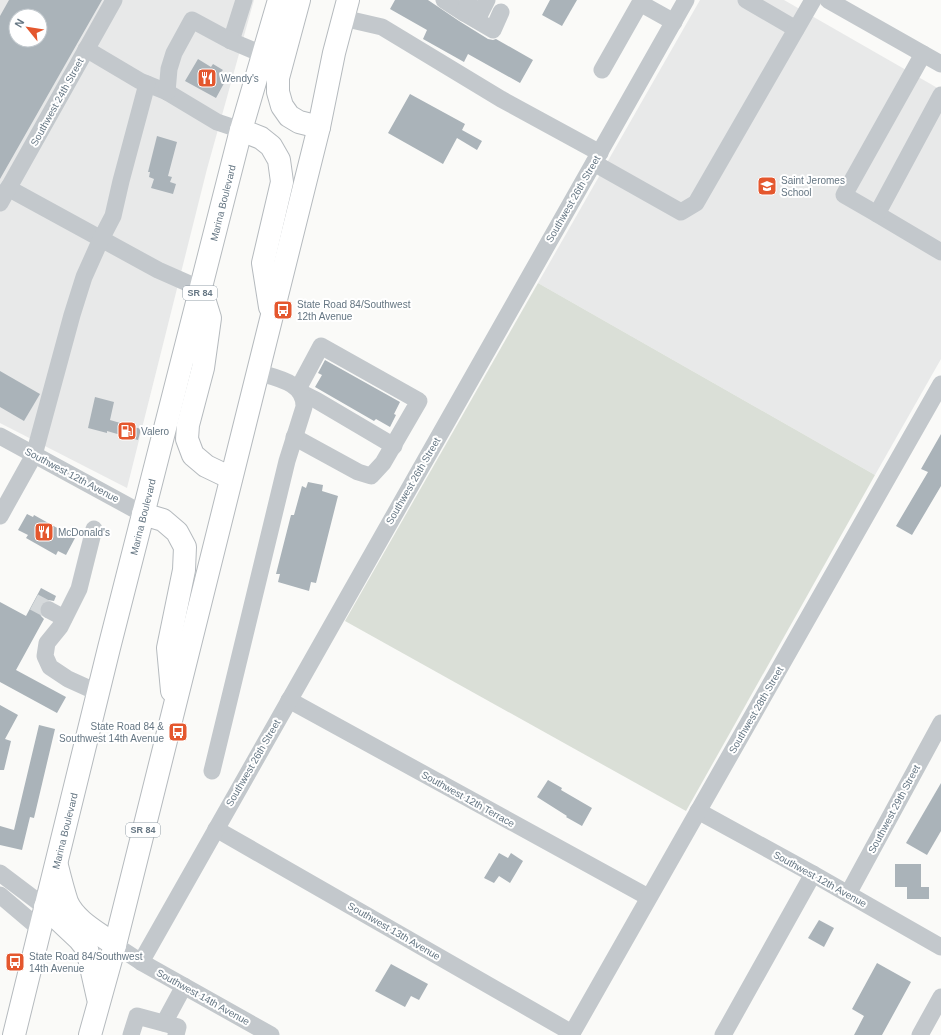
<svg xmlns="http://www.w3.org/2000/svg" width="941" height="1035" viewBox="0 0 941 1035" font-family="Helvetica,sans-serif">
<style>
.built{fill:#e8e9e9;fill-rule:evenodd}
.green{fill:#dadfd7}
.building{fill:#aab3b9;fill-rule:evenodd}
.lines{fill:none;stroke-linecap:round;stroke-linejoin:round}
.minor-tunnel{stroke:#d5d9db;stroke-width:17;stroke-dasharray:17 8;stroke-linecap:butt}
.major-casing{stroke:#b5babe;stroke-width:24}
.minor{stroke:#c3c8cc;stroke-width:17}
.major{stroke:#fff;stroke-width:22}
.labels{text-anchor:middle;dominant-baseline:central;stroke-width:4;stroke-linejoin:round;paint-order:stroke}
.shield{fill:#fff;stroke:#939fa8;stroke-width:1}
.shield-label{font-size:9px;font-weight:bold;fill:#657683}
.poi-label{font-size:10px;fill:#657683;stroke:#fff;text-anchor:start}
.street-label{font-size:10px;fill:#657683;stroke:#fff}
</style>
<rect width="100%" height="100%" fill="#fafaf8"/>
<g class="built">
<path d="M0,0H254L207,169L127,488L0,423ZM16,16H40V40H16Z"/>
<polygon points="700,0 784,0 941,90 941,359 875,475 538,283"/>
</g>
<polygon class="green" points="538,283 875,475 686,811 345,621"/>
<g class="building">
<path d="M9,0H102L0,179V16ZM16,16H40V40H16Z"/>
<polygon points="395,0 428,0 459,21 488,39 493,40 496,39 533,60 520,83 468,54 464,62 423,39 427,30 390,9"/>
<polygon points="550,0 577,0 562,26 542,15"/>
<polygon points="198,59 211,67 213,64 223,70 221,72 228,76 216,98 185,81"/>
<polygon points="410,94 465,124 462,130 482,141 477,150 457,138 443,164 388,133"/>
<polygon points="157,136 177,142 168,176 172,177 170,182 176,184 173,194 151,188 154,179 149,177 150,172 148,172"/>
<polygon points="325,360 400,402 394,414 396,415 390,427 376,419 374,421 315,387 322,375 318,373"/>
<polygon points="0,371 40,394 24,421 0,407"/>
<polygon points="95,397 114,402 110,420 141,429 138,440 107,431 107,433 88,428"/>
<polygon points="941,434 941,486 912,535 896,526 928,472 921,469"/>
<polygon points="308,482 323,485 322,491 338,496 316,583 311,582 309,591 278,582 280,574 276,574 291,515 294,515 302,486 306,488"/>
<polygon points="27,514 33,517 34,515 75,538 66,555 58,551 56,555 26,538 28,535 18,530"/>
<polygon points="41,588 56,596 54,601 48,600 43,602 40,605 39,611 41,616 44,619 16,670 66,697 57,713 0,682 0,602 26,616"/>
<polygon points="0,705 18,715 5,739 11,741 4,770 0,770"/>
<polygon points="39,725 55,729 34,818 30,817 22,850 0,845 0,826 14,830"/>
<polygon points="548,780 562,788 561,790 592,808 582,826 566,817 567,816 537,797"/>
<polygon points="941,783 941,831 927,855 906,843"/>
<polygon points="499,853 508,858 511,853 523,861 510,883 499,876 494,883 484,878"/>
<polygon points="895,864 921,864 921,887 929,887 929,899 907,899 907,887 895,887"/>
<polygon points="819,920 834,928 824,947 808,938"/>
<polygon points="877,963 911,982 882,1035 854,1035 864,1016 852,1009"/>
<polygon points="391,964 428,984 419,1000 411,996 405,1007 375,991"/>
</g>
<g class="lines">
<polyline class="minor-tunnel" points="34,602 49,610"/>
<g class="major-casing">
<g id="major">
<polyline points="299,0 278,78 278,92 282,106 289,116 299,122 319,127"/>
<polyline points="241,130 261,138 271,146 279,160 282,182 263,263 270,307"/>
<polyline points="201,289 210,318 203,368 188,425 187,439 193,455 206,466 231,478"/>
<polyline points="143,514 163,520 177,532 185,547 184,570 168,648 172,691"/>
<path d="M57,866C60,878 63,890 67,902C75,921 99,933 115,945"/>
<polyline points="45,907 79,939 87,949 98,998"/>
<polyline points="14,1035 109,648 241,130 279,0"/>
<polyline points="90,1035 115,945 319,127 334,53 348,0"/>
</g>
</g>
<g class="minor">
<polyline points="444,0 464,13"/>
<polyline points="469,0 464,13 493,30 501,12"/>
<polyline points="746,0 796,29"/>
<polyline points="828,0 941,64"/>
<polyline points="343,18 382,27 501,99 600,153"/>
<polyline points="477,20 487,0"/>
<polyline points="231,41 244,0"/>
<polyline points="86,49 140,81 167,92 217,122 241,130"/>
<polyline points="602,70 640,3 674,22"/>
<polyline points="167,92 169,69 174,53 192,20 231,41 262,54"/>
<polyline points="941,95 877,214 941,252"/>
<polyline points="594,163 681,212 696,203 813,0"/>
<polyline points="8,188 158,270 201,289"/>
<polyline points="0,203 114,0"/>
<polyline points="877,214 844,195 923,54"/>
<polyline points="302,393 316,400 394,446"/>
<polyline points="0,436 143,514"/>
<polyline points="294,437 358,472 371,476 383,463 419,401 321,346 298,389"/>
<polyline points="0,516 34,455 72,315 84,277 101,239 113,216 121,181 147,84"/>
<polyline points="94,529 79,589 60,627 47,643 45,656 50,667 68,679 99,693"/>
<polyline points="49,610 64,618"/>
<polyline points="289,700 648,897"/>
<path d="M212,771L287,461L304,407C305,382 276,378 257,372"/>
<polyline points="698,811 813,874 941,947"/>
<polyline points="216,829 572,1033"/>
<polyline points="0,873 45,907"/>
<polyline points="848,894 941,723"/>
<polyline points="0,895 40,929"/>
<polyline points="115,945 141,962 271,1035"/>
<polyline points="141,962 686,0"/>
<polyline points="164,1023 184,986"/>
<polyline points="131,1035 137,1016 178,1027 176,1035"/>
<polyline points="571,1035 941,384"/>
<polyline points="723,1035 813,874"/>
<polyline points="920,1035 941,997"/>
</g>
<use href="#major" class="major"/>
</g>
<defs>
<g id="restaurant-square" transform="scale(1)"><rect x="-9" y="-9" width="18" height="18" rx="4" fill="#e4572e" stroke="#fff"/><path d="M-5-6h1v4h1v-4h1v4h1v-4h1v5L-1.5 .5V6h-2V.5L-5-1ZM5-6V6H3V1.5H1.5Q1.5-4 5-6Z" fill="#fff"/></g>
<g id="school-square" transform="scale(1)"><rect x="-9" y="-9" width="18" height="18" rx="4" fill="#e4572e" stroke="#fff"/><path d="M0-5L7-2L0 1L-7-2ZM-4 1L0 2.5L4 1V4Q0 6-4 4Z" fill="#fff"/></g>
<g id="bus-square" transform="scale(1)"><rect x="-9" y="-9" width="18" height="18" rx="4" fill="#e4572e" stroke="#fff"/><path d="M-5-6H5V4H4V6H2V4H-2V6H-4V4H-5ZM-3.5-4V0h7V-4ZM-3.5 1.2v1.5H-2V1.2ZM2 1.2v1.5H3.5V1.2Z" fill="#fff"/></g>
<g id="fuel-square" transform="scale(1)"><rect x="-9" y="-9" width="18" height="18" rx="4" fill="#e4572e" stroke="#fff"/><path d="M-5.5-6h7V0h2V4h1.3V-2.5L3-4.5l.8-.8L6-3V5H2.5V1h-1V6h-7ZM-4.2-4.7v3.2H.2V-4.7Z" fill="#fff"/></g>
</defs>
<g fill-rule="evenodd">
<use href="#restaurant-square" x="207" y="78"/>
<use href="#school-square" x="767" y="186"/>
<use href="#bus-square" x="283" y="310"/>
<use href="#fuel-square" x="127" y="431"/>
<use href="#restaurant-square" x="44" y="532"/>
<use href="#bus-square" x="178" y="732"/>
<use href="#bus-square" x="15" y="962"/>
</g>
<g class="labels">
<g class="shield">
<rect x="183" y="286" width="34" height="14" rx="3"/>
<rect x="126" y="823" width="34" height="14" rx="3"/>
</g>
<g class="shield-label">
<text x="200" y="293">SR 84</text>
<text x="143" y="830">SR 84</text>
</g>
<g class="poi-label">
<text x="221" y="78">Wendy's</text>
<text x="781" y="180">Saint Jeromes<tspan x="781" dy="12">School</tspan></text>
<text x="297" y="304">State Road 84/Southwest<tspan x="297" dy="12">12th Avenue</tspan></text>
<text x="141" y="431">Valero</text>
<text x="58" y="532">McDonald's</text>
<text x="164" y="726" text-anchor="end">State Road 84 &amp;<tspan x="164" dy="12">Southwest 14th Avenue</tspan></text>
<text x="29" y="956">State Road 84/Southwest<tspan x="29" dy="12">14th Avenue</tspan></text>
</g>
<g class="street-label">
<text transform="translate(57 102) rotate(-61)">Southwest 24th Street</text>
<text transform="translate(573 199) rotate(-60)">Southwest 26th Street</text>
<text transform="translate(223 203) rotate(-76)">Marina Boulevard</text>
<text transform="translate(72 475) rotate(28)">Southwest 12th Avenue</text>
<text transform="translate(413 481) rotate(-60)">Southwest 26th Street</text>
<text transform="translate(143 517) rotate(-76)">Marina Boulevard</text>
<text transform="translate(756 710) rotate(-60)">Southwest 28th Street</text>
<text transform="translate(253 763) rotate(-60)">Southwest 26th Street</text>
<text transform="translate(468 799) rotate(29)">Southwest 12th Terrace</text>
<text transform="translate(894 809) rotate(-62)">Southwest 29th Street</text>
<text transform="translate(65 831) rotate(-76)">Marina Boulevard</text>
<text transform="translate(820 879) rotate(29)">Southwest 12th Avenue</text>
<text transform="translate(394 931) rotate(30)">Southwest 13th Avenue</text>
<text transform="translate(203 997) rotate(29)">Southwest 14th Avenue</text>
</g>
</g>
<g transform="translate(28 28) rotate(300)"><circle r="19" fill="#ffffff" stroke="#c1c8cd"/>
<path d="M0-3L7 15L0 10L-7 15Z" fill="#e4572e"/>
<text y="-6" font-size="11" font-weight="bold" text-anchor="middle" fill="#657683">N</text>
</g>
</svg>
